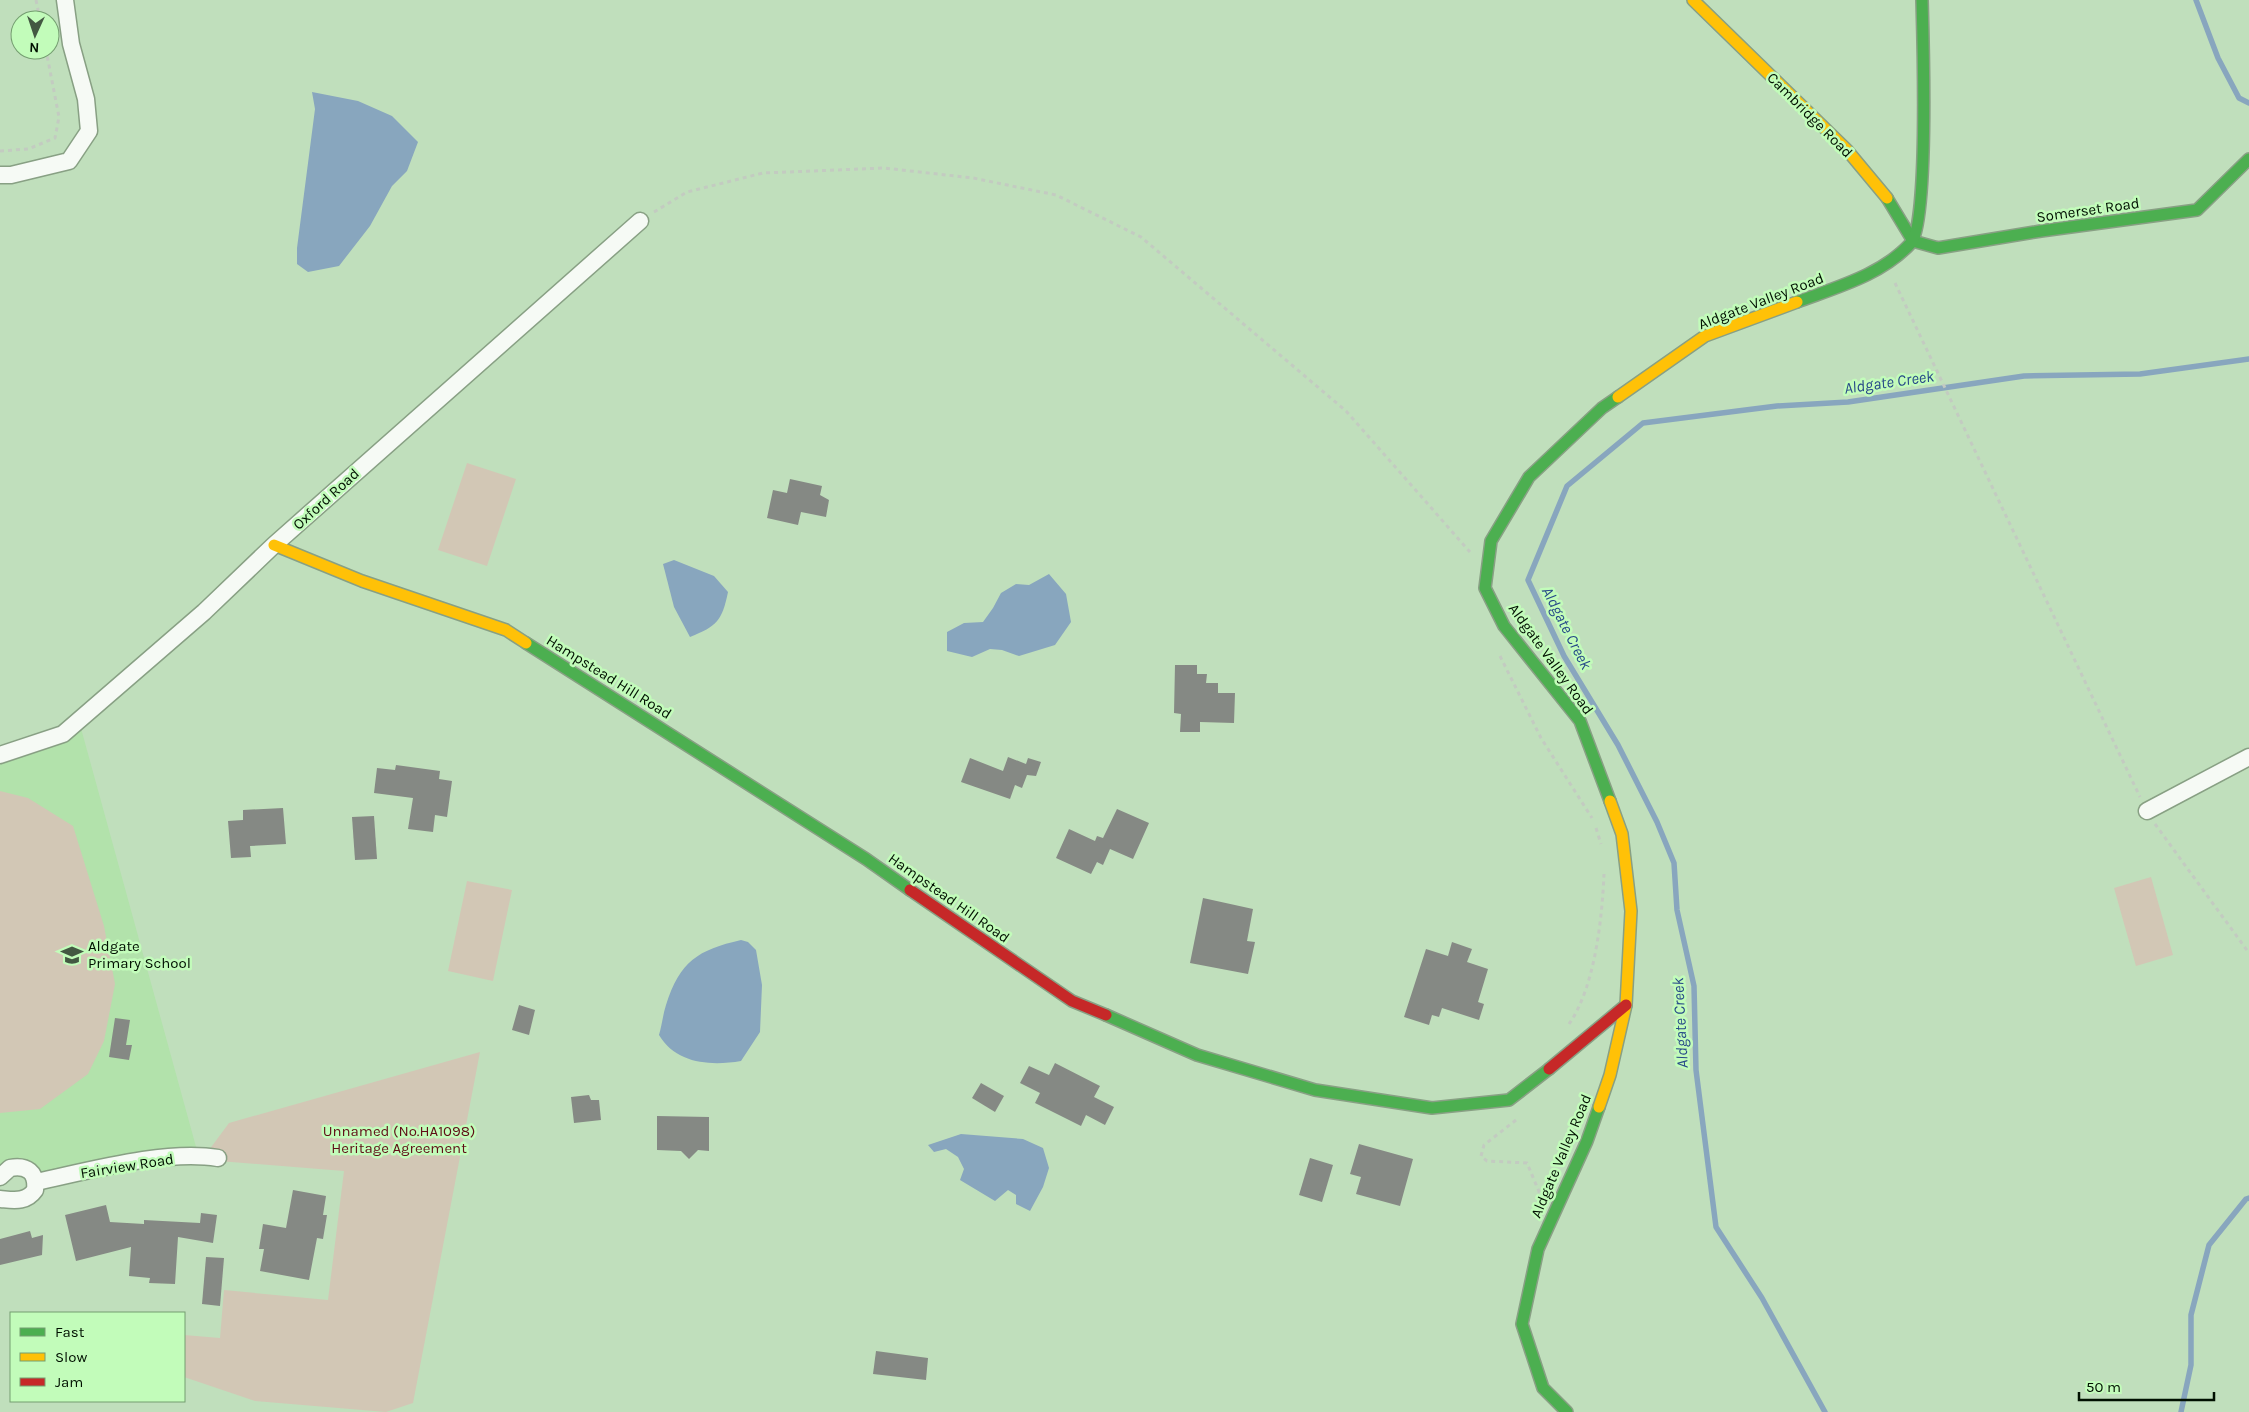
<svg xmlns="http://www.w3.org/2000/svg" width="2249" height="1412" viewBox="0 0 2249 1412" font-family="Karla,sans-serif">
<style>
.built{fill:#b2e2ab}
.green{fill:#d2c7b5}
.water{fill:#88a6be}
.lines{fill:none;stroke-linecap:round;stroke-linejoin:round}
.stream{stroke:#88a6be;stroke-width:5.5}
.building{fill:#858984}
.street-casing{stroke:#88a084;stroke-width:19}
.fast-casing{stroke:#88a084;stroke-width:14}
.slow-casing{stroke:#88a084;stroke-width:14}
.jam-casing{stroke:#88a084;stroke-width:14}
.path{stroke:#c3cbc1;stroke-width:3;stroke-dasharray:4 4;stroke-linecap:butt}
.street{stroke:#f6faf5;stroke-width:16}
.fast{stroke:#4caf50;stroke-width:11}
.slow{stroke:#ffc107;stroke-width:11}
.jam{stroke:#c62828;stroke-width:11}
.labels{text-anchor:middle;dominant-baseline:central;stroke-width:5;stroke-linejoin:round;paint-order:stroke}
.street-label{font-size:15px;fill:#001000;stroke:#c2fcba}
.poi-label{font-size:15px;fill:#001000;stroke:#c2fcba;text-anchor:start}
.park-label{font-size:15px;fill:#5f0d16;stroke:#c2fcba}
.water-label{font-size:16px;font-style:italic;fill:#274988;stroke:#c2fcba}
</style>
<rect width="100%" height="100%" fill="#c0dfbc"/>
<polygon class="built" points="79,721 198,1154 36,1182 31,1171 0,1177 0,755"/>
<g class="green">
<polygon points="467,463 516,479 487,566 438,550"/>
<polygon points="0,791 28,798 73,826 104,926 115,984 104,1041 88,1074 40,1109 0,1113"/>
<polygon points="2151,877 2173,955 2136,966 2114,888"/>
<polygon points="467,881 512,890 493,981 448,971"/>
<polygon points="480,1052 413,1403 386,1412 255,1401 184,1377 184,1335 220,1338 224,1290 328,1300 344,1171 182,1158 209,1150 229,1123"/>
</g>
<g class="water">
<polygon points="312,92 358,101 392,116 418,142 407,171 392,186 370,226 339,266 308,272 297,264 297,248 315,109"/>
<path d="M674,560L714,576L728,592C722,621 717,626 690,637L674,607L663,564Z"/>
<polygon points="1049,574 1066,594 1071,622 1055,645 1019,656 1002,650 990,649 972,657 947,651 947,632 964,623 983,622 993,608 1001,593 1016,584 1029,585"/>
<path d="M741,940L748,942L756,950L762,985L760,1032L741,1061C711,1066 676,1064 659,1035C662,1025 663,1014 666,1005C680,961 698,950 741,940Z"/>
<polygon points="961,1134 1023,1139 1043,1148 1049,1168 1043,1187 1030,1211 1016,1204 1016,1195 1008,1190 995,1201 960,1180 964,1169 958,1157 946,1149 934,1152 928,1145"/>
</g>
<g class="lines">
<g class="stream">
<polyline points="2196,0 2218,58 2239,98 2249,103"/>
<polyline points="1825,1412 1762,1298 1716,1227 1696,1070 1694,986 1677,910 1674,863 1657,822 1618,745 1564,656 1528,580 1567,486 1643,423 1777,406 1848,402 2024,376 2140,374 2249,359"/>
<polyline points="2181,1412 2191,1365 2191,1315 2209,1245 2246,1199 2249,1198"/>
</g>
</g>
<g class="building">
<polygon points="790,479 822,486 820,495 829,500 826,517 801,512 798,525 767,518 773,490 787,493"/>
<polygon points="1175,665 1197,665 1197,674 1207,674 1206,683 1218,683 1218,693 1235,693 1234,723 1200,722 1200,732 1180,732 1181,714 1174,713"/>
<polygon points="1008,757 1026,764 1028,758 1041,762 1036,776 1027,775 1022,788 1015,785 1010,799 961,782 970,758 1003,771"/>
<polygon points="396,765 440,771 439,779 452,781 447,817 435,815 433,832 408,829 413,798 374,793 377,768 395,770"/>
<polygon points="283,808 286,844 250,846 251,857 231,858 228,821 243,820 243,810"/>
<polygon points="1117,809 1149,823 1133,859 1110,849 1103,865 1097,862 1091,874 1056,858 1069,829 1095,841 1097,836 1103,838"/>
<polygon points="374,816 377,859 355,860 352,817"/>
<polygon points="1203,898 1253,909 1247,941 1255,942 1248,974 1190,963"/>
<polygon points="1452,942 1472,949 1467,962 1488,969 1478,1002 1484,1004 1479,1020 1442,1008 1439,1017 1432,1015 1429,1025 1404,1017 1426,949 1448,956"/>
<polygon points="519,1005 535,1010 529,1035 512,1030"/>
<polygon points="115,1018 130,1020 126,1045 132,1045 129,1060 109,1057"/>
<polygon points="1055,1063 1100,1086 1094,1097 1114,1107 1105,1125 1086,1115 1081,1126 1035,1103 1040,1093 1020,1083 1029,1066 1049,1075"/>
<polygon points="981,1083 1004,1096 995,1112 972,1098"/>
<polygon points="589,1095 591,1100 599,1100 601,1120 574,1123 571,1097"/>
<polygon points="657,1116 709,1117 709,1151 698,1150 689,1159 681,1151 657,1150"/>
<polygon points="1359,1144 1413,1159 1400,1206 1356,1194 1361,1177 1350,1174"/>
<polygon points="1310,1158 1333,1165 1322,1202 1299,1195"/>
<polygon points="293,1190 326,1196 323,1215 327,1215 323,1239 317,1238 309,1280 260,1271 264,1249 259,1249 263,1224 286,1228"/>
<polygon points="106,1205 110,1222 144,1224 144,1220 200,1223 201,1213 217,1215 213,1243 178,1237 175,1284 149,1283 150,1278 129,1276 131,1247 76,1261 65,1215"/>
<polygon points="30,1231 32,1238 43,1235 42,1255 0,1265 0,1239"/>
<polygon points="206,1257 224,1258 220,1306 202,1304"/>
<polygon points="876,1351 928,1358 926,1380 873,1374"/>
</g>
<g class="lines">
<g class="street-casing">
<g id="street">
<polyline points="0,175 11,175 69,161 89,131 86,99 71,44 65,0"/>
<polyline points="0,755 63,734 204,612 274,545 640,221"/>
<polyline points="2147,811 2249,757"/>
<path d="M0,1177L10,1168C27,1165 37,1172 35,1190C26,1203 13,1200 0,1199"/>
<path d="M36,1182C88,1171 166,1149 218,1158"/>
</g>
</g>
<g class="fast-casing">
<g id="fast">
<polyline points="1887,198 1913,241 1938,248 2041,231 2197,210 2249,159"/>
<path d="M1797,302C1837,287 1882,275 1911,243C1929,223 1923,36 1922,0"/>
<polyline points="526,643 866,859 910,890"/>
<polyline points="1610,801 1580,721 1504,626 1485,588 1491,541 1529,477 1602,408 1618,397"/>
<polyline points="1106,1015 1197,1055 1315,1090 1432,1108 1509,1100 1549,1069"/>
<polyline points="1567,1412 1543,1388 1522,1324 1538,1249 1587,1141 1599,1107"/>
</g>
</g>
<g class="slow-casing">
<g id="slow">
<polyline points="1693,0 1847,150 1887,198"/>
<polyline points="1618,397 1705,336 1797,302"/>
<polyline points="274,545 362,581 506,630 526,643"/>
<polyline points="1599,1107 1610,1075 1626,1005 1631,911 1622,834 1610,801"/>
</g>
</g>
<g class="jam-casing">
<g id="jam">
<polyline points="910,890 1072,1001 1106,1015"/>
<polyline points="1549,1069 1626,1005"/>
</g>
</g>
<g class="path">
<polyline points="36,0 40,20"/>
<polyline points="0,151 28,149 55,138 59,117 46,50"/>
<polyline points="654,212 687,192 763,173 884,168 973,178 1056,195 1141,237 1346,411 1470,552"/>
<polyline points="1895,283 2140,797"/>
<polyline points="1500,656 1541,738 1592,818"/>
<polyline points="2155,824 2249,953"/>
<polyline points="1596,828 1601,844"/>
<path d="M1569,1024C1595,987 1602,919 1604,874"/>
<polyline points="1516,1120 1484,1145 1481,1156 1487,1161 1527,1163 1540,1194"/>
</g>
<use href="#street" class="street"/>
<use href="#fast" class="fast"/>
<use href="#slow" class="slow"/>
<use href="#jam" class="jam"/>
</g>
<defs>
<g id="school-bare" transform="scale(1.725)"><path d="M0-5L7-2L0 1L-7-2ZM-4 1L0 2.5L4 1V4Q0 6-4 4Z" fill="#435842" stroke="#c2fcba" stroke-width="2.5" paint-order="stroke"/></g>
</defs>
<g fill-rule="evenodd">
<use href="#school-bare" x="72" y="955"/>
</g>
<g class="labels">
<g class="street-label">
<text transform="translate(1810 115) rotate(45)">Cambridge Road</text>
<text transform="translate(2088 210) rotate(-8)">Somerset Road</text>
<text transform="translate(1761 301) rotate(-21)">Aldgate Valley Road</text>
<text transform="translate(326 499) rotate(-42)">Oxford Road</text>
<text transform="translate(1551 659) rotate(54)">Aldgate Valley Road</text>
<text transform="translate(609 677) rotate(32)">Hampstead Hill Road</text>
<text transform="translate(949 898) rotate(35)">Hampstead Hill Road</text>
<text transform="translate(1561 1156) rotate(-67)">Aldgate Valley Road</text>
<text transform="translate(127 1166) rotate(-9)">Fairview Road</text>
</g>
<g class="poi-label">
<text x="88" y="946">Aldgate<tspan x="88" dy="17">Primary School</tspan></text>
</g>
<g class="park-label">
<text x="399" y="1131">Unnamed (No.HA1098)<tspan x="399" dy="17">Heritage Agreement</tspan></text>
</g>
<g class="water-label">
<text transform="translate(1889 382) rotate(-8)">Aldgate Creek</text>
<text transform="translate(1567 628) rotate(63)">Aldgate Creek</text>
<text transform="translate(1680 1023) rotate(-93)">Aldgate Creek</text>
</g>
</g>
<rect x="10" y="1312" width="175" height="90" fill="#c2fcba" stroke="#749e70"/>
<rect x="20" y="1328" width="25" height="8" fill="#4caf50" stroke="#749e70"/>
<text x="55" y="1337" font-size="15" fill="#001000">Fast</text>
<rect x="20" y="1353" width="25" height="8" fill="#ffc107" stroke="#749e70"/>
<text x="55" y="1362" font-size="15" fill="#001000">Slow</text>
<rect x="20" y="1378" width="25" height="8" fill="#c62828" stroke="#749e70"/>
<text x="55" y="1387" font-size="15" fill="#001000">Jam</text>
<g transform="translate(35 35) rotate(183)"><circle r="24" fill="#c2fcba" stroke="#749e70"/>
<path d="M0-4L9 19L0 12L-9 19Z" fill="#435842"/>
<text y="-8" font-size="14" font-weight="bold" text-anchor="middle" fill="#001000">N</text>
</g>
<path d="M2079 1392v8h135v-8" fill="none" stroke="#001000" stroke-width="2.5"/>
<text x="2086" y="1392" font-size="15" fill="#001000" stroke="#c2fcba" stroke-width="4" paint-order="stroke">50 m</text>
</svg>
